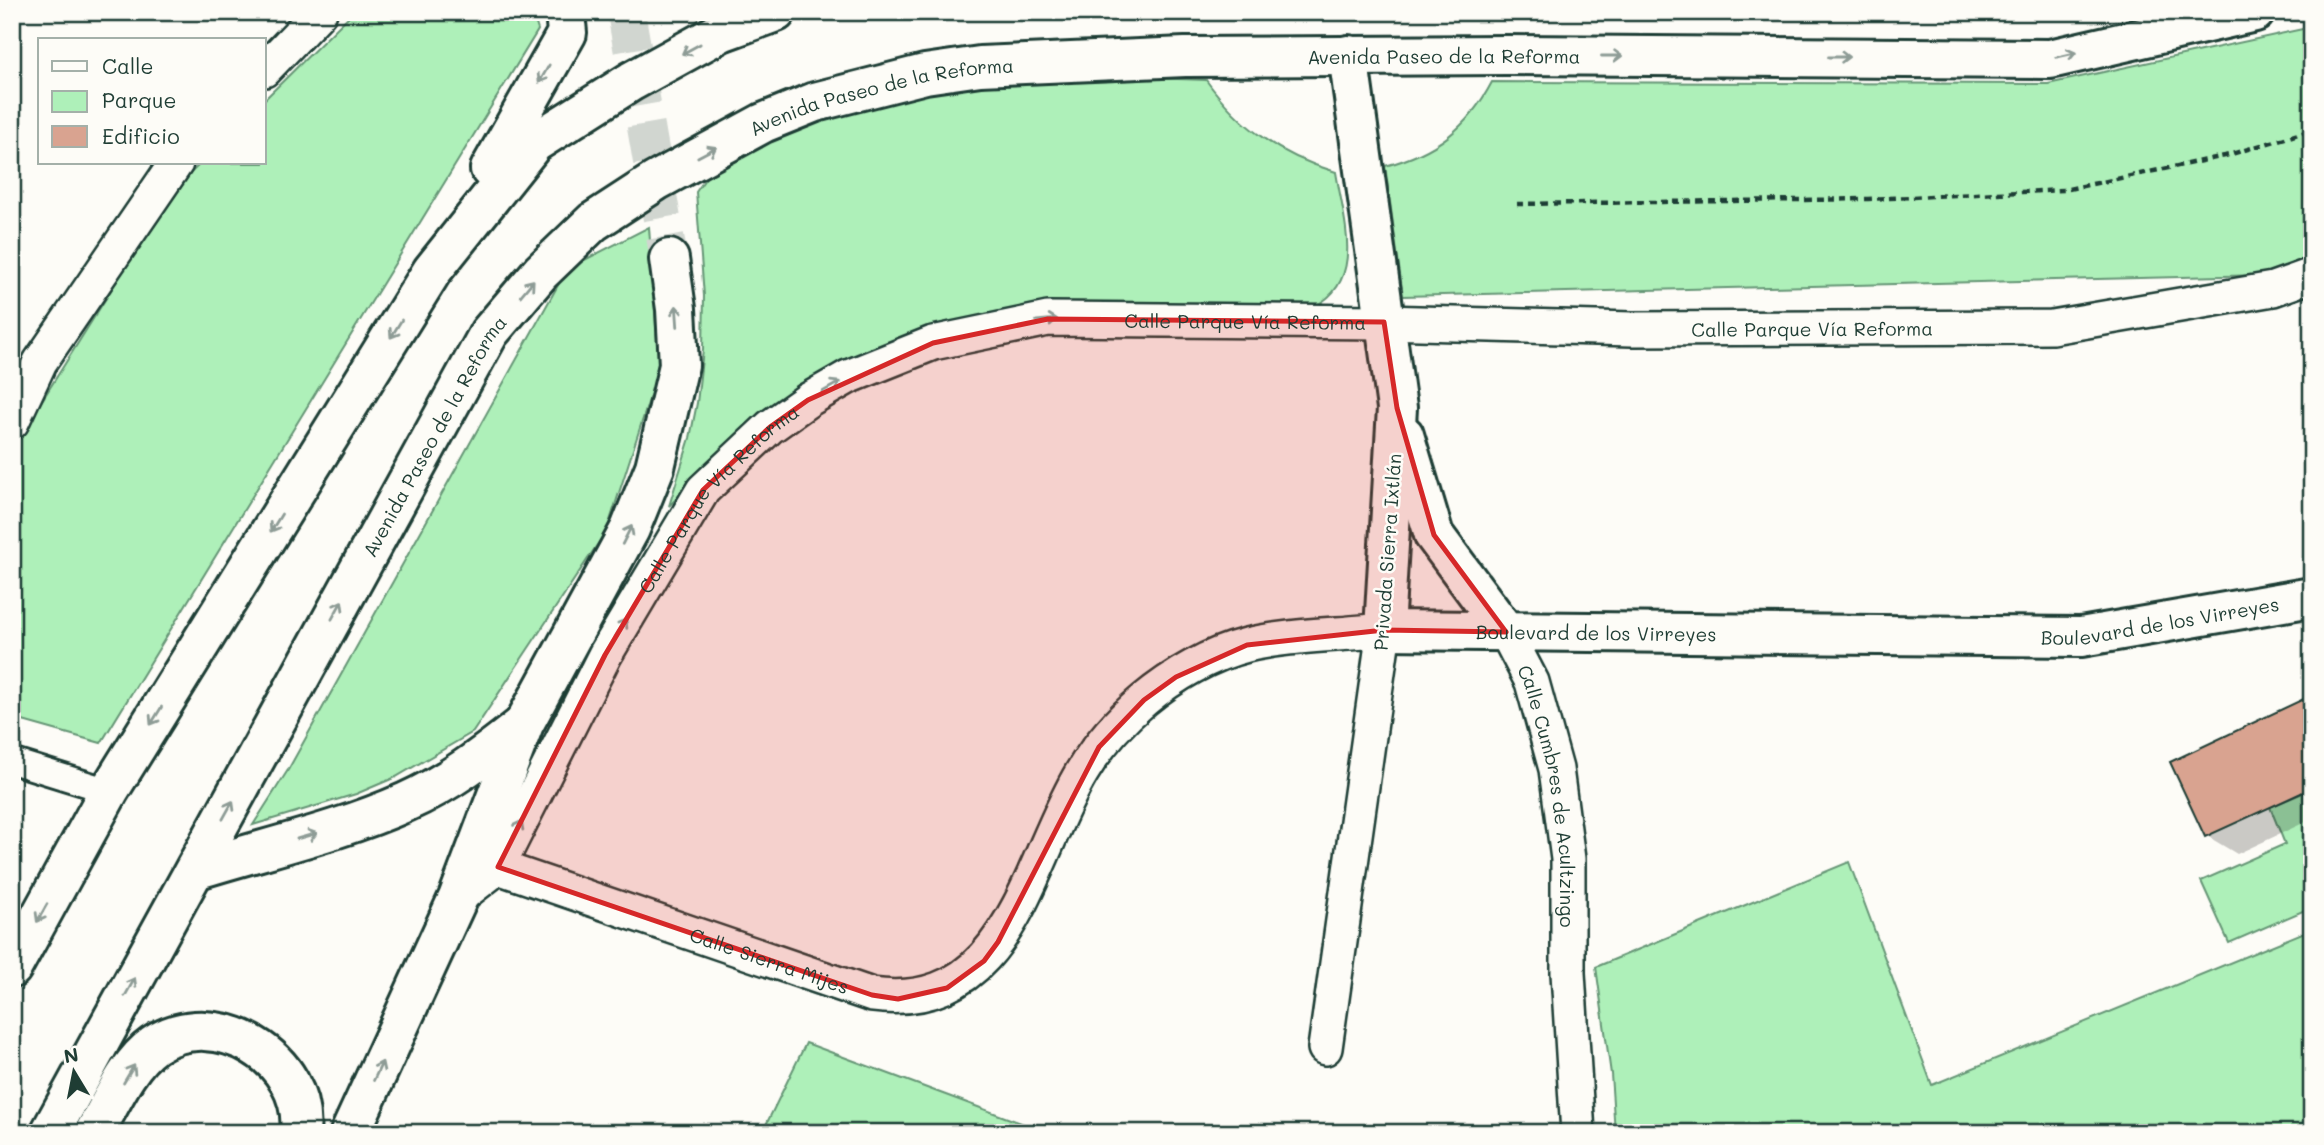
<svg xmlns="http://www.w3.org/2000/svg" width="2324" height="1145" viewBox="0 0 2324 1145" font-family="Mali,sans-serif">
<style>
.green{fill:#aef0b9;stroke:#669676;stroke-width:2}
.shadow{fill:#0003}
.building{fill:#d9a390;stroke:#1f3d34;stroke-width:2}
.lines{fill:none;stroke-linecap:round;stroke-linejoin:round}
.secondary-tunnel{stroke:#d1d6d0;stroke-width:38;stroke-dasharray:38 19;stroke-linecap:butt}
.pedestrian-casing{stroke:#1f3d34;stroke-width:30}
.minor-casing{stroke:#1f3d34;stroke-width:38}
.tertiary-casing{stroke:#1f3d34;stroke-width:44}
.secondary-casing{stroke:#1f3d34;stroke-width:44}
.path{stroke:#1f3d34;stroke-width:4.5;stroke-dasharray:7 5;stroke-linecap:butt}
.pedestrian{stroke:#fdfcf7;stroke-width:24}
.minor{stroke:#fdfcf7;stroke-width:33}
.tertiary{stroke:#fdfcf7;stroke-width:38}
.secondary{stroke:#fdfcf7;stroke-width:38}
.oneway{stroke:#8e9c96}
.marked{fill:#d62828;fill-opacity:0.2;stroke:#d62828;stroke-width:5;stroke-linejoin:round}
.labels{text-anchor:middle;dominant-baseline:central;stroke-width:5;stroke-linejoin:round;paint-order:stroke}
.street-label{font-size:19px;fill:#1f3d34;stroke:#fdfcf7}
</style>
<rect width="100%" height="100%" fill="#fdfcf7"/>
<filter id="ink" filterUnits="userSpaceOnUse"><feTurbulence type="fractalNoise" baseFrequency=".0143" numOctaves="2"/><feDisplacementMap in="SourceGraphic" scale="14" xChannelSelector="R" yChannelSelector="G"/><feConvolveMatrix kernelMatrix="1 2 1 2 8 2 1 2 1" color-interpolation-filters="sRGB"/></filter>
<g filter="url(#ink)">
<g class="green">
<polygon points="353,12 532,12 538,30 101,743 12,718 12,452 16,442 175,188 201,163 264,163 264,100"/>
<path d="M2312,27V272L2303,274L1403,296L1385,166C1435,153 1468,128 1492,82L2048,84Z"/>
<path d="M1093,76L1206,80C1240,127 1280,156 1336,172C1343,218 1366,280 1315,306L1047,307L727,447L669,506L690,438L697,403L703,350L704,296L696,192L714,166L820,116L927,88Z"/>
<polygon points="649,227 659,369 607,530 473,732 396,777 356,794 253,825 288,770 567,269"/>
<polygon points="2312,789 2312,907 2229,943 2201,881 2285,844 2270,807"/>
<polygon points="1849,862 1932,1085 2312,929 2312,1133 1615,1133 1611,1074 1596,967"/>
<polygon points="806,1043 1048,1133 762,1133"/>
</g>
<polygon class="shadow" points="2312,697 2312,819 2237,854 2207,836"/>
<polygon class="building" points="2312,695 2312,788 2205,837 2170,762"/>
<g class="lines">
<polyline class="secondary-tunnel" points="626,12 669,259"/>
<g class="pedestrian-casing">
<polyline id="pedestrian" points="12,761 109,791"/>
</g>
<g class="minor-casing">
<g id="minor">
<polyline points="264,70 320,12"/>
<polyline points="12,422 40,362 176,163"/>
<path id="s1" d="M1506,632L1532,682L1556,769L1568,859V973L1578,1133"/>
<path id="s2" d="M498,867L872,995C1010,1014 1027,863 1082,772C1098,745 1120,720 1144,700C1173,676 1210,654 1247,645C1287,635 1342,635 1384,630L1325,1048"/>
<path id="s3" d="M458,898L498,867L605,655L703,490L770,427L808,400L848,377L933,343L1048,319L1384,322L1632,329L2052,327L2273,289L2312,275"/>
</g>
</g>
<g class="tertiary-casing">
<g id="tertiary">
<path id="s4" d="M1348,55L1397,408L1384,630L2081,637L2312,597"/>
<polyline points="1404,435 1434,535 1506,632"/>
</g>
</g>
<g class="secondary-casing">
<g id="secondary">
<polyline points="490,169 567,33 565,12"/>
<path d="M195,870C265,848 339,832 406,802C449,783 486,754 523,725"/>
<polyline points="12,968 109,791 432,271 534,143 632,81 721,32 776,12"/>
<path id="s5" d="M50,1133L489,333L541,272L593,222L656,181L763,123L815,102L925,74L980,66L1185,57L1506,55L2050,59L2255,12"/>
<path d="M94,1133C111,1104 127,1064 154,1045C216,1004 308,1058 300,1133"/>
<polyline points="350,1133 458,898 524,724 630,529 655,467 679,365 676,309 669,259"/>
</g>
</g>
<polyline class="path" points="1517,204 1868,199 2064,190 2225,156 2312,130"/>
<use href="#pedestrian" class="pedestrian"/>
<use href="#minor" class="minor"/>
<use href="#tertiary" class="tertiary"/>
<use href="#secondary" class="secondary"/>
</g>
<defs><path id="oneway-shaft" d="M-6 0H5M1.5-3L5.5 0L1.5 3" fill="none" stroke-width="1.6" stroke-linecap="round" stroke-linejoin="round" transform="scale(1.75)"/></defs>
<g class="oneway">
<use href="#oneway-shaft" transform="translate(691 49) rotate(151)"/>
<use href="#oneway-shaft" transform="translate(2066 55) rotate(-13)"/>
<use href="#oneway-shaft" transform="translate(1612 56)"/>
<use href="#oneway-shaft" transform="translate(1839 57)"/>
<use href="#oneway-shaft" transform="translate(544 74) rotate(120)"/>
<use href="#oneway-shaft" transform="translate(707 152) rotate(-28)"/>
<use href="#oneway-shaft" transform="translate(527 288) rotate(-50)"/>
<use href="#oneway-shaft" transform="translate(677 316) rotate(-94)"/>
<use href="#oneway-shaft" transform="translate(1047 320) rotate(-5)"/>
<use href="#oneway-shaft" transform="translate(396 329) rotate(122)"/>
<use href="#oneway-shaft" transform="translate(831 387) rotate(-30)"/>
<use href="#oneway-shaft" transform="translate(276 523) rotate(122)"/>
<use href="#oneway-shaft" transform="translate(627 535) rotate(-63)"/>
<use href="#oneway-shaft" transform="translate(337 610) rotate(-61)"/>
<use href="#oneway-shaft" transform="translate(621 628) rotate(-59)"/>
<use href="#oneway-shaft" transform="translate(156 716) rotate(122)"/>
<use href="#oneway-shaft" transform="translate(228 810) rotate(-61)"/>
<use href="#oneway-shaft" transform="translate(517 830) rotate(-63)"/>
<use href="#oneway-shaft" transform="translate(307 836) rotate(-16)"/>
<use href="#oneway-shaft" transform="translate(42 913) rotate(119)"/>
<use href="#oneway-shaft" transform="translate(130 987) rotate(-61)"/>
<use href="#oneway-shaft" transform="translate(378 1071) rotate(-65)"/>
<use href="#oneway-shaft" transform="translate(129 1074) rotate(-59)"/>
</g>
</g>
<path class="marked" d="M1048,319L1384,322L1397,408L1434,535L1506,632L1384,630L1247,645L1176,677L1144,700L1099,747L998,942L984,961L947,988L898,999L872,995L498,867L605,655L703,490L770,427L808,400L933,343Z"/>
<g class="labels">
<g class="street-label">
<text stroke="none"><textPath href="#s5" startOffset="1951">Avenida Paseo de la Reforma</textPath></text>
<text stroke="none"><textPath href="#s5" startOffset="1384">Avenida Paseo de la Reforma</textPath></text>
<text stroke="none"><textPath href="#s3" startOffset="1071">Calle Parque Vía Reforma</textPath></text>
<text stroke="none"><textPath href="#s3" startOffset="1638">Calle Parque Vía Reforma</textPath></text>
<text stroke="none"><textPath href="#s5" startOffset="796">Avenida Paseo de la Reforma</textPath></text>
<text stroke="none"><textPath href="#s3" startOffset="483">Calle Parque Vía Reforma</textPath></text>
<text transform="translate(1387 552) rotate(-86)">Privada Sierra Ixtlán</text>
<text stroke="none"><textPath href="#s4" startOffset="1356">Boulevard de los Virreyes</textPath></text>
<text stroke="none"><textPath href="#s4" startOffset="791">Boulevard de los Virreyes</textPath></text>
<text stroke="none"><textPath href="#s1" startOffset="172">Calle Cumbres de Acultzingo</textPath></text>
<text stroke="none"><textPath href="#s2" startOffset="287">Calle Sierra Mijes</textPath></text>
</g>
</g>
<rect width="2324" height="1145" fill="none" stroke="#fdfcf7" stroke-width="42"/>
<rect x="21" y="21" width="2282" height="1103" fill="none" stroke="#1f3d34" stroke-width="2.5" filter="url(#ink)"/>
<rect x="38" y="38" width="228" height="126" fill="#fdfcf7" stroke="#a4b0a9" stroke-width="2"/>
<rect x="52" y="61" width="35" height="10" fill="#fdfcf7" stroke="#a4b0a9" stroke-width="2"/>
<text x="102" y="74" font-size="21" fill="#1f3d34">Calle</text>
<rect x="52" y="91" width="35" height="21" fill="#aef0b9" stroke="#a4b0a9" stroke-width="2"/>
<text x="102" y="108" font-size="21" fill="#1f3d34">Parque</text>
<rect x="52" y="126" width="35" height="21" fill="#d9a390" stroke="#a4b0a9" stroke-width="2"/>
<text x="102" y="144" font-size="21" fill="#1f3d34">Edificio</text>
<g transform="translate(74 1072) rotate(350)" stroke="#fdfcf7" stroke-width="5" paint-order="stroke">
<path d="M0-5L12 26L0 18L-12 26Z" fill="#1f3d34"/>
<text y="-10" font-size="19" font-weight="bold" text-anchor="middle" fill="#1f3d34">N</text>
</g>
</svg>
